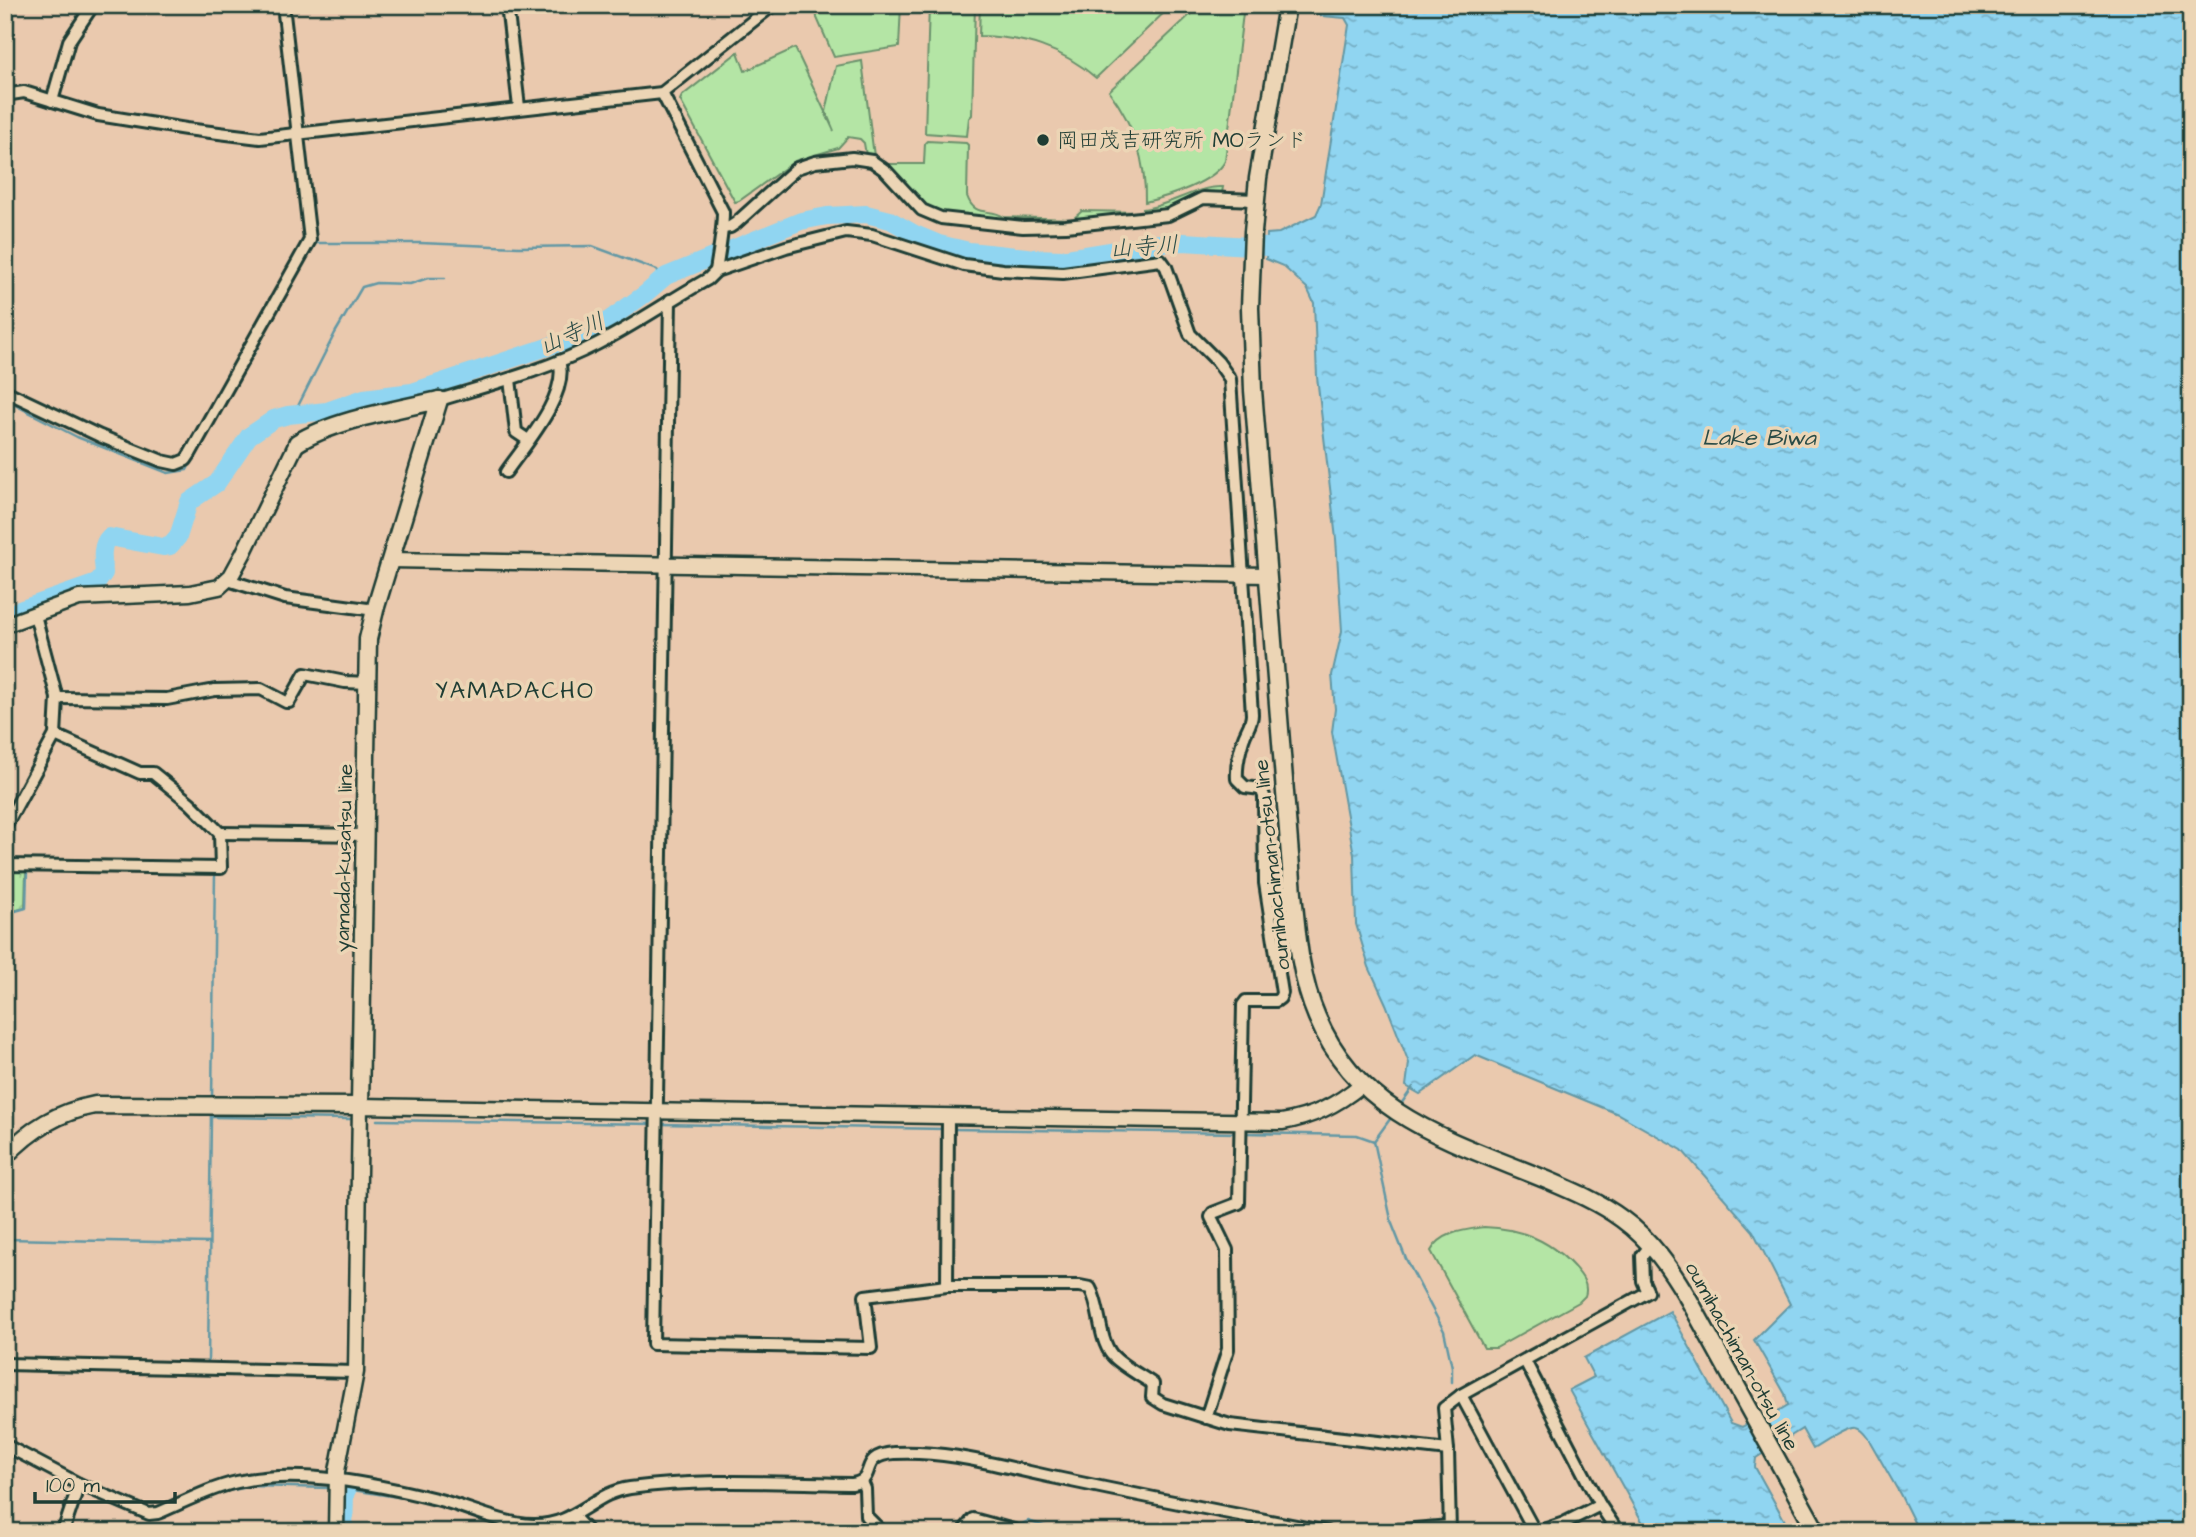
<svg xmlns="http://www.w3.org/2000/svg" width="2196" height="1537" viewBox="0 0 2196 1537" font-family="'Architects Daughter','Klee One',sans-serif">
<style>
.grass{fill:#b4e5a5;stroke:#6a916c;stroke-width:2}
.park{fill:url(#park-crowns);stroke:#6a916c;stroke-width:2}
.water{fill:url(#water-ripples);stroke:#6398a5;stroke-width:2}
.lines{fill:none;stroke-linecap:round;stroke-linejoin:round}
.stream{stroke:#6398a5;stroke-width:2.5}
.river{stroke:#90d5f1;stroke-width:18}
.minor-casing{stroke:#1f3d34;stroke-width:16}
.tertiary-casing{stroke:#1f3d34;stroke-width:19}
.secondary-casing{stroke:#1f3d34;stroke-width:21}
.minor{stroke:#ecd5b5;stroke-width:10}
.tertiary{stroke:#ecd5b5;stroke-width:14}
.secondary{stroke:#ecd5b5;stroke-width:16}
.poi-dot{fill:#1f3d34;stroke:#ecd5b5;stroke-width:2.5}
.labels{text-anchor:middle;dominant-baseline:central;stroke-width:7;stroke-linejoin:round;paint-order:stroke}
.poi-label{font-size:21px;fill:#1f3d34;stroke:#ecd5b5;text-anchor:start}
.street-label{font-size:21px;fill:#1f3d34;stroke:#ecd5b5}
.water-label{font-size:23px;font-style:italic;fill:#2a4c47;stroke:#ecd5b5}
.quarter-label{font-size:24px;letter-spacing:2px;fill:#1f3d34;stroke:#ecd5b5}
</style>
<defs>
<pattern id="park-crowns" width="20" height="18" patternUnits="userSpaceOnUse" patternTransform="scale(1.75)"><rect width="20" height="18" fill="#b4e5a5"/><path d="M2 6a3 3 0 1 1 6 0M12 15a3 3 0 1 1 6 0" fill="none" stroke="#9ac58f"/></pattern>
<pattern id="water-ripples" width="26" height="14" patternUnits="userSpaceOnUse" patternTransform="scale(1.75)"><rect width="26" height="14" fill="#90d5f1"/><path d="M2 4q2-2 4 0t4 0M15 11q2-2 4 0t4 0" fill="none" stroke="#75aec4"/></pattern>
</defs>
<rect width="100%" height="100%" fill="#eac9ae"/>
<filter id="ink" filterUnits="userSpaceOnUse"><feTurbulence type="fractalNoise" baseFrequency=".0143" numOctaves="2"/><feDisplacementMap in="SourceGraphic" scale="14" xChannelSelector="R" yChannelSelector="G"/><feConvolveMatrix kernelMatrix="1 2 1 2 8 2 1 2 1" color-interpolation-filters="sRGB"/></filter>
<g filter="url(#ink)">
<g class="grass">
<polygon points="816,5 901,5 899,47 834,57 817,18"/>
<polygon points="929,5 975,5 972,115 969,118 967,136 925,133"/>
<path d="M980,5H1172L1096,78C1062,48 1023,37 979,36Z"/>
<path d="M1219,5H1244L1225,161C1215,182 1167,197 1145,202C1146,160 1134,125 1109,91L1194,11L1206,12Z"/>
<polygon points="795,48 834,131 826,112 836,66 862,61 874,156 866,155 864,143 860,139 848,137 838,148 795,161 739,201 735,202 680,100 682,96 738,52 745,71"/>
<path d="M927,141L966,143L968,145L967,196C975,219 990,207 1004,217L1073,219L1082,211L1143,212V209C1171,206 1195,186 1223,187L1222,193H1202L1166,211L1079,221L1005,219L940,213L929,208L919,202L889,164H924L925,143Z"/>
<path d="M1484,1227C1519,1228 1550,1240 1574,1267C1581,1275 1589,1284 1585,1296L1579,1302L1496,1348H1484L1431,1251C1441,1232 1464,1230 1484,1227Z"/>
</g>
<polygon class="park" points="5,869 26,871 25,908 5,913"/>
<path class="water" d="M1317,5H2191V1532H1919L1900,1494L1869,1440C1866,1436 1862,1429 1856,1428C1847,1426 1822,1444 1813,1449L1802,1429L1756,1458L1755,1467L1791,1532H1648L1569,1390L1594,1377L1584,1358L1670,1311L1731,1423L1742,1427L1766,1414L1768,1417L1788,1405L1785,1394L1754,1340L1790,1304L1753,1231L1682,1150L1618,1114L1475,1055L1420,1094L1406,1086L1409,1063L1386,1004L1369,967L1356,924L1354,855L1332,732L1335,709L1332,675L1342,631L1336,539L1317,377L1314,303L1307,288L1283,266L1266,259L1267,234L1279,233L1316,215L1321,204L1349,25L1345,18L1322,16L1317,13Z"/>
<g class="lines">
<g class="stream">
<polyline points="300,268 315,243 420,243 519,247 592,246 657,270 663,279"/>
<polyline points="5,400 77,437 168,473 187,470 194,456"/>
<polyline points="294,414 335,333 362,287 376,283 410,284 428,278 445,278"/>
<polyline points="198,451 258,347 275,313"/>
<polyline points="5,914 26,908 27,870"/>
<polyline points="212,1098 215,873"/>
<polyline points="1401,1104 1413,1087"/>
<polyline points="211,1117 350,1119"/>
<polyline points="377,1120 654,1124"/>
<polyline points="661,1124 945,1129"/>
<polyline points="951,1129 1239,1133"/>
<polyline points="1245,1133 1357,1135 1374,1141"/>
<polyline points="1374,1141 1393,1115"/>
<polyline points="1374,1141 1392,1224 1406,1259 1444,1331 1452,1367 1452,1382"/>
<polyline points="5,1239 209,1243"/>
<polyline points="208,1361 211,1114"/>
<polyline points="340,1488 417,1500"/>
<polyline points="105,1501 150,1519"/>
<polyline points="430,1503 499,1526 531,1532"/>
<polyline points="167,1515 223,1492 253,1486 330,1488"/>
<polyline points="1016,1527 1028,1521 1062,1532"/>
<polyline points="591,1528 601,1532"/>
<polyline points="547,1532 564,1528 580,1528"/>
</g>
<g class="river">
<path d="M5,615L97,583L104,573C103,560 100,546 109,537L163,547L170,546L178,537L189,502L217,483L249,436L274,419L288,415L327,411L364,398L412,392L574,338L599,327L645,294L666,276L801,221L827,216L866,214L890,220L915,234L939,244L969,251L1036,258L1061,259L1160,243L1183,242L1267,247L1289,243"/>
<polyline points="344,1532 345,1494 348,1488"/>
</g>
<g class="minor-casing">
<g id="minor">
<polyline points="507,5 519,107"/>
<path d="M662,93L723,212C723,231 719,251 716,271"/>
<polyline points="5,95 24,92 98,115 186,129 260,138 662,93 773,5"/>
<polyline points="52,101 69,41 93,5"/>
<polyline points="723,228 730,227 736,223 797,168 815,162 852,158 872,161 886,171 922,210 941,218 1023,227 1066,226 1168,215 1203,198 1256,200"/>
<path d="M670,300L653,1344L871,1348L865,1296L947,1286H1080L1090,1288C1101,1307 1098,1338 1112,1355C1122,1366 1140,1375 1153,1384L1152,1397L1163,1404L1230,1425L1448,1450"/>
<polyline points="510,379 516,432 528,440"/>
<polyline points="5,391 100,436 162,461 176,464 186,460 190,454 310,240 283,5"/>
<path d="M439,400C492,384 547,370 597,344C635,325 670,300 708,279L716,271L786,247L846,232L872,235L964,265L1003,270L1063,273L1161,260L1166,267L1190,334L1218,362L1230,379L1252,714C1252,724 1246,730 1243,740C1239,753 1236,766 1237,779L1245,787L1261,789L1264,796L1265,883L1282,993L1280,998L1276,1001H1246L1243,1005L1239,1203L1213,1213L1211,1217L1227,1250L1228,1349L1206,1418"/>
<path d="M506,472C524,446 570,394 559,361"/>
<polyline points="228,580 285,598 375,610"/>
<polyline points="57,698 167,699 215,690 261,689 286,702 289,702 305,674 345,682 368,683"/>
<polyline points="5,827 55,735 57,698 35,615"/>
<polyline points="220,833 365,835"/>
<polyline points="5,865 221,868 220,833 190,803 153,773 140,773 55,735"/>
<polyline points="947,1286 948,1117"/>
<polyline points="1525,1361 1600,1505 1618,1532"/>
<polyline points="5,1364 356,1372"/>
<polyline points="1461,1395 1535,1532"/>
<path d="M5,1445L79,1484L149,1514L158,1513C184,1502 210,1488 237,1482C300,1468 375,1484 436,1499C468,1507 501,1524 533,1525C576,1526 593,1493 630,1488C704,1478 779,1483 852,1484C879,1480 856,1456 894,1453C951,1450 1002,1467 1057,1478C1147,1497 1238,1515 1328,1532"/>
<polyline points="862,1482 865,1489 866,1516 882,1532"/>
<polyline points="573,1516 588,1532"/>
<polyline points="63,1532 79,1484"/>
<polyline points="963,1532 973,1519 1021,1532"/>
<polyline points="1378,1532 1450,1526"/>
<polyline points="1450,1532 1448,1450 1444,1408 1461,1395 1648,1292 1643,1281 1642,1256 1651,1245"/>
<polyline points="1537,1532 1564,1523 1600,1505"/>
</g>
</g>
<g class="tertiary-casing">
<g id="tertiary">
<polyline points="391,560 1267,575"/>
<polyline points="5,625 79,598 190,593 219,587 231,576 243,554 297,443"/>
<path d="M336,1532L337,1471L356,1372L360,1106L1282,1122C1313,1117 1337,1105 1361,1085"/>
</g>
</g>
<g class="secondary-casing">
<g id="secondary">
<path d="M1287,5L1258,178L1253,232L1250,308L1253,390L1293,893C1297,935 1300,978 1317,1017C1359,1117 1455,1142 1547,1180C1573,1191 1599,1202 1622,1219C1651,1240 1671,1269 1689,1300L1817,1532"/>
<path d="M297,443C334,420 396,410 439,400"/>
<path d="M5,1156C31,1129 58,1112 95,1105L360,1106L368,639L375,610L439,400"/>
</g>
</g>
<use href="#minor" class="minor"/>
<use href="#tertiary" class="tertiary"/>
<use href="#secondary" class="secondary"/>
</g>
</g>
<circle class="poi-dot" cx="1043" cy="140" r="7"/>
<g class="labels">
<g class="poi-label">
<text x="1057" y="140">岡田茂吉研究所 MOランド</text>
</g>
<g class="street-label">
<text transform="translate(344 858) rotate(-89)">yamada-kusatsu line</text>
<text transform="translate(1272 865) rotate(-96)">oumihachiman-otsu line</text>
<text transform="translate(1742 1356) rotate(61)">oumihachiman-otsu line</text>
</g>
<g class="water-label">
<text transform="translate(1144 247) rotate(-4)">山寺川</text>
<text transform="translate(572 334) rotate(-24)">山寺川</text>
<text x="1759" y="438">Lake Biwa</text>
</g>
<g class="quarter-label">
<text x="515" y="691">YAMADACHO</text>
</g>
</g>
<rect width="2196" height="1537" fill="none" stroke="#ecd5b5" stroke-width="28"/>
<rect x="14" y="14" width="2168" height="1509" fill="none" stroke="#1f3d34" stroke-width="2.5" filter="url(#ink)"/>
<path d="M35 1492v10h140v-10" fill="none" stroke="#1f3d34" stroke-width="3.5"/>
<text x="46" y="1492" font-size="21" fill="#1f3d34" stroke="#ecd5b5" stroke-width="5" paint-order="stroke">100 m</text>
</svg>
